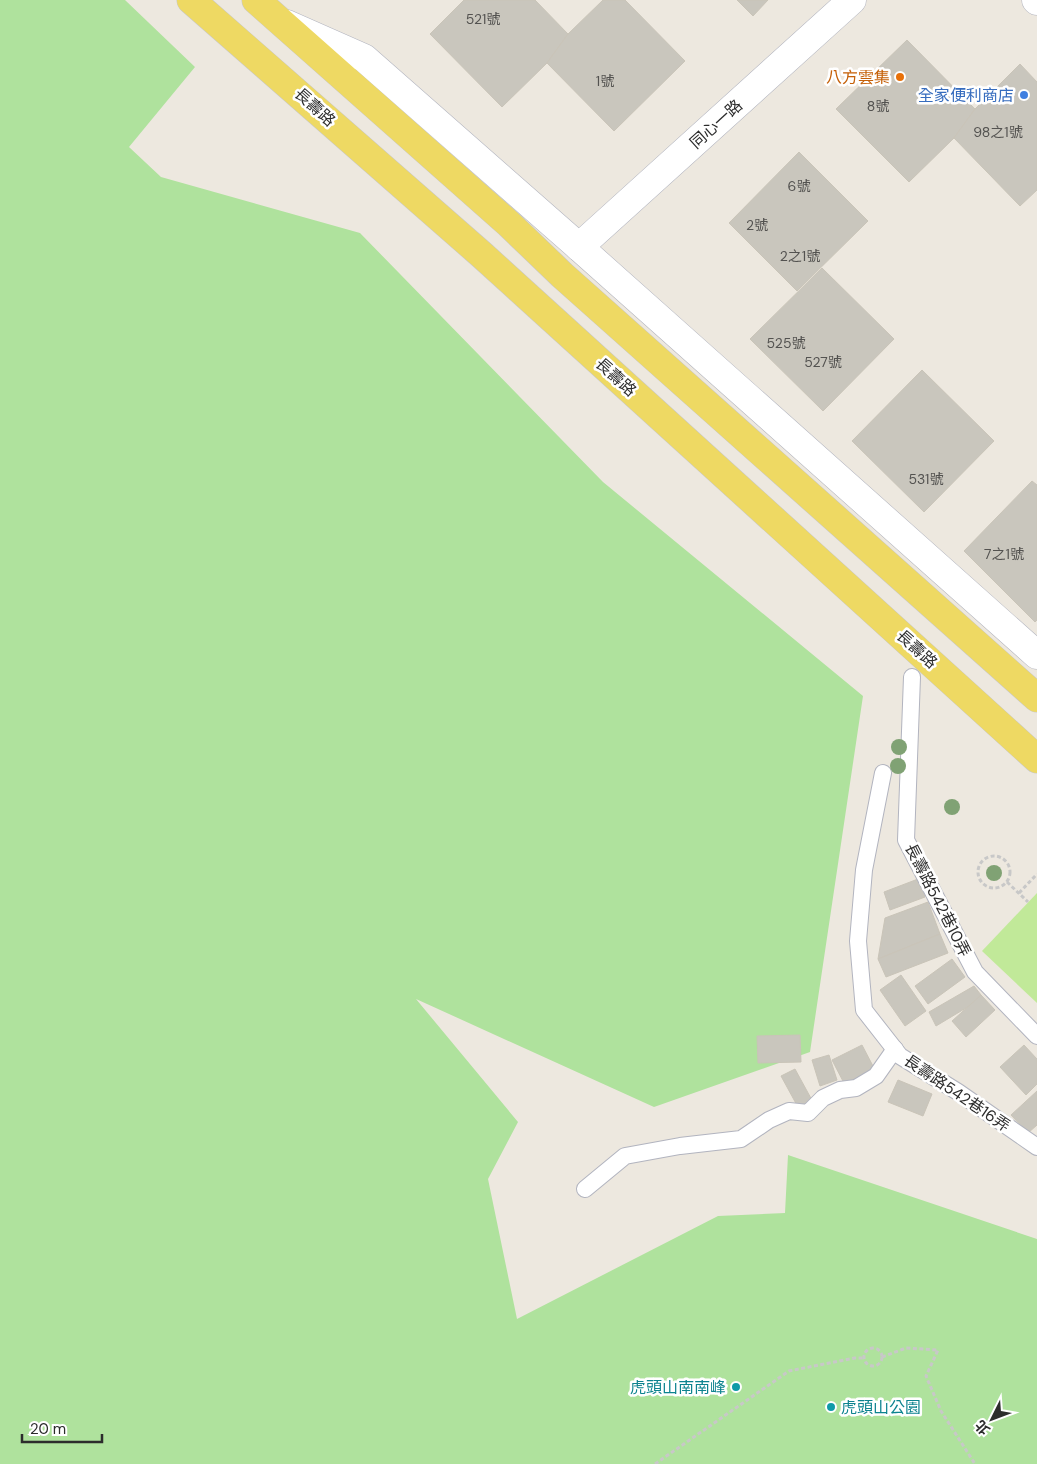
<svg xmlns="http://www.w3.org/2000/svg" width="1037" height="1464" viewBox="0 0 1037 1464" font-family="'DM Sans','Noto Sans TC',sans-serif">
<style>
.green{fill:#afe29d}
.pitch{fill:#c1e999}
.building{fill:#c9c6bd;stroke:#c9c4b8}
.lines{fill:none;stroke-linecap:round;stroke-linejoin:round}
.service-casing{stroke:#b2b4bf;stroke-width:18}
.minor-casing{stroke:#b2b4bf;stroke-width:29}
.primary-casing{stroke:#c8c8c8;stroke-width:29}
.path{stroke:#c8c8c8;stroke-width:3;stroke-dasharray:4 2.5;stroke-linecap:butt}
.service{stroke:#fff;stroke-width:16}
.minor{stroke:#fff;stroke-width:28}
.primary{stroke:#eed963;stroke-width:28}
.tree{fill:#80a274}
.food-dot{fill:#e8710a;stroke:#fff;stroke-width:2}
.shop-dot{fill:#3f7fe0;stroke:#fff;stroke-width:2}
.culture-dot{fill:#0f9aa8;stroke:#fff;stroke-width:2}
.labels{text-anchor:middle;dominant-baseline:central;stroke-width:5;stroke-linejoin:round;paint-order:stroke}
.number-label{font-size:14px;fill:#535250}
.food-label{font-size:16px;fill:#c56008;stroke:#fff;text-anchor:end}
.shop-label{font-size:16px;fill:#366cbe;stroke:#fff;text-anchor:end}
.street-label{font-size:16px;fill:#2c2c2c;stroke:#fff}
.culture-label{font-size:16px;fill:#0d838f;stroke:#fff;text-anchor:end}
</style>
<rect width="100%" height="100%" fill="#ede8df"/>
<polygon class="green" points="0,0 125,0 195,67 129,147 161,177 360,233 603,482 863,696 810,1052 654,1107 416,999 518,1122 488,1179 517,1319 718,1216 785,1213 788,1155 1037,1239 1037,1464 0,1464"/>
<polygon class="pitch" points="1037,893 1037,1003 982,951"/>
<g class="building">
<polygon points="464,0 535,0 568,34 547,63 502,107 430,34"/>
<polygon points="603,0 625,0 685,61 614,131 547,63 568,34"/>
<polygon points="737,0 768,0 753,16"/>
<polygon points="907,40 975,109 954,138 909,182 836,109"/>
<polygon points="1020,64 1037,82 1037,190 1020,206 954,138 975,109"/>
<polygon points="799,152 868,221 797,291 729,223"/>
<polygon points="822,268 894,339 823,411 750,339"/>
<polygon points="922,370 994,441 924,512 852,441"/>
<polygon points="1032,481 1037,485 1037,620 1035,622 964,551"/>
<polygon points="918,879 925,897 890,910 884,892"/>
<polygon points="928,902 940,934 878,959 885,918"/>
<polygon points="940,934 948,953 886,977 878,959"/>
<polygon points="952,959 965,977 928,1004 915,986"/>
<polygon points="901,975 926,1011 905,1026 880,990"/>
<polygon points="974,986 981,995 971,1005 936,1026 929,1012"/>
<polygon points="981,995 995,1010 966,1037 952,1021"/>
<polygon points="800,1035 801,1062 758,1063 757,1036"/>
<polygon points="862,1045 875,1070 845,1085 832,1060"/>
<polygon points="1024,1045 1037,1059 1037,1084 1026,1095 1000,1067"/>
<polygon points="829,1055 837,1080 820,1086 812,1060"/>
<polygon points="795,1069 813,1102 799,1109 781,1076"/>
<polygon points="898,1080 932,1094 923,1116 888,1102"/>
<polygon points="1037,1091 1037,1125 1028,1133 1011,1115"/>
</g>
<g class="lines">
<g class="service-casing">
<g id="service">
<polyline points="912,677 906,840 975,972 1037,1036"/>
<polyline points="883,773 864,870 858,941 864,1010 900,1056 958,1092 1037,1147"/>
<polyline points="585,1189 625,1156 680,1146 741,1139 769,1120 789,1111 808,1113 823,1098 840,1090 856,1088 876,1076 895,1049"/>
</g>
</g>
<g class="minor-casing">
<g id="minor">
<polyline points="1036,0 1037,1"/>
<polyline points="287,24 364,58 579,247 1037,655"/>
<polyline points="579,247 852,0"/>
</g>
</g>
<g class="primary-casing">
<g id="primary">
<polyline points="191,0 482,255 1037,759"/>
<polyline points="256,0 509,224 562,275 1037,698"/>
</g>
</g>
<g class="path">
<circle cx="994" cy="872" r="16"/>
<polyline points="1007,882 1028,902"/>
<polyline points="1019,893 1037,874"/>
<circle cx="873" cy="1357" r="9"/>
<polyline points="882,1357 906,1348 938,1350 926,1376 941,1411 975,1464"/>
<polyline points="655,1464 789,1371 855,1358 863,1358"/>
</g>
<use href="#service" class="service"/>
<use href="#minor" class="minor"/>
<use href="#primary" class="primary"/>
</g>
<g class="tree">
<circle cx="899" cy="747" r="8"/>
<circle cx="898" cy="766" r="8"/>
<circle cx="952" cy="807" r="8"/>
<circle cx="994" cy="873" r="8"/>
</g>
<circle class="food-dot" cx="900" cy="77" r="5"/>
<circle class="shop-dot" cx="1024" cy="95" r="5"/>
<g class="culture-dot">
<circle cx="736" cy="1387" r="5"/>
<circle cx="831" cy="1407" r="5"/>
</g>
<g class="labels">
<g class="number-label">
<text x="483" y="19">521號</text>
<text x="605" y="81">1號</text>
<text x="878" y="106">8號</text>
<text x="998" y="132">98之1號</text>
<text x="799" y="186">6號</text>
<text x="757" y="225">2號</text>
<text x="800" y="256">2之1號</text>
<text x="786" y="343">525號</text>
<text x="823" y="362">527號</text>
<text x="926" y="479">531號</text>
<text x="1004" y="554">7之1號</text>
</g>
<g class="food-label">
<text x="890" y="77">八方雲集</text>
</g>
<g class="shop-label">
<text x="1014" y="95">全家便利商店</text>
</g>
<g class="street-label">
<text transform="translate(315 107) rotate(42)">長壽路</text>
<text transform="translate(716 124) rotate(-42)">同心一路</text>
<text transform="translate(616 377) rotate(42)">長壽路</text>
<text transform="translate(917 649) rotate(42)">長壽路</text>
<text transform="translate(938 900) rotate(63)">長壽路542巷10弄</text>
<text transform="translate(957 1093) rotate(34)">長壽路542巷16弄</text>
</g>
<g class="culture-label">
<text x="726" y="1387">虎頭山南南峰</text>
<text x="841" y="1407" text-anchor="start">虎頭山公園</text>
</g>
</g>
<g transform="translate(992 1419) rotate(228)" stroke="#ffffff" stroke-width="4" paint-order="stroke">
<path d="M0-4L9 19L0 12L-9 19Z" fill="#2c2c2c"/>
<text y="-8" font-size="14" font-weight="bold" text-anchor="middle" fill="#2c2c2c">北</text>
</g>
<path d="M22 1434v8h80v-8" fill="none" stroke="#2c2c2c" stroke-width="2.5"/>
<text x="30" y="1434" font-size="15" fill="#2c2c2c" stroke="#ffffff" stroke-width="4" paint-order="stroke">20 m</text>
</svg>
